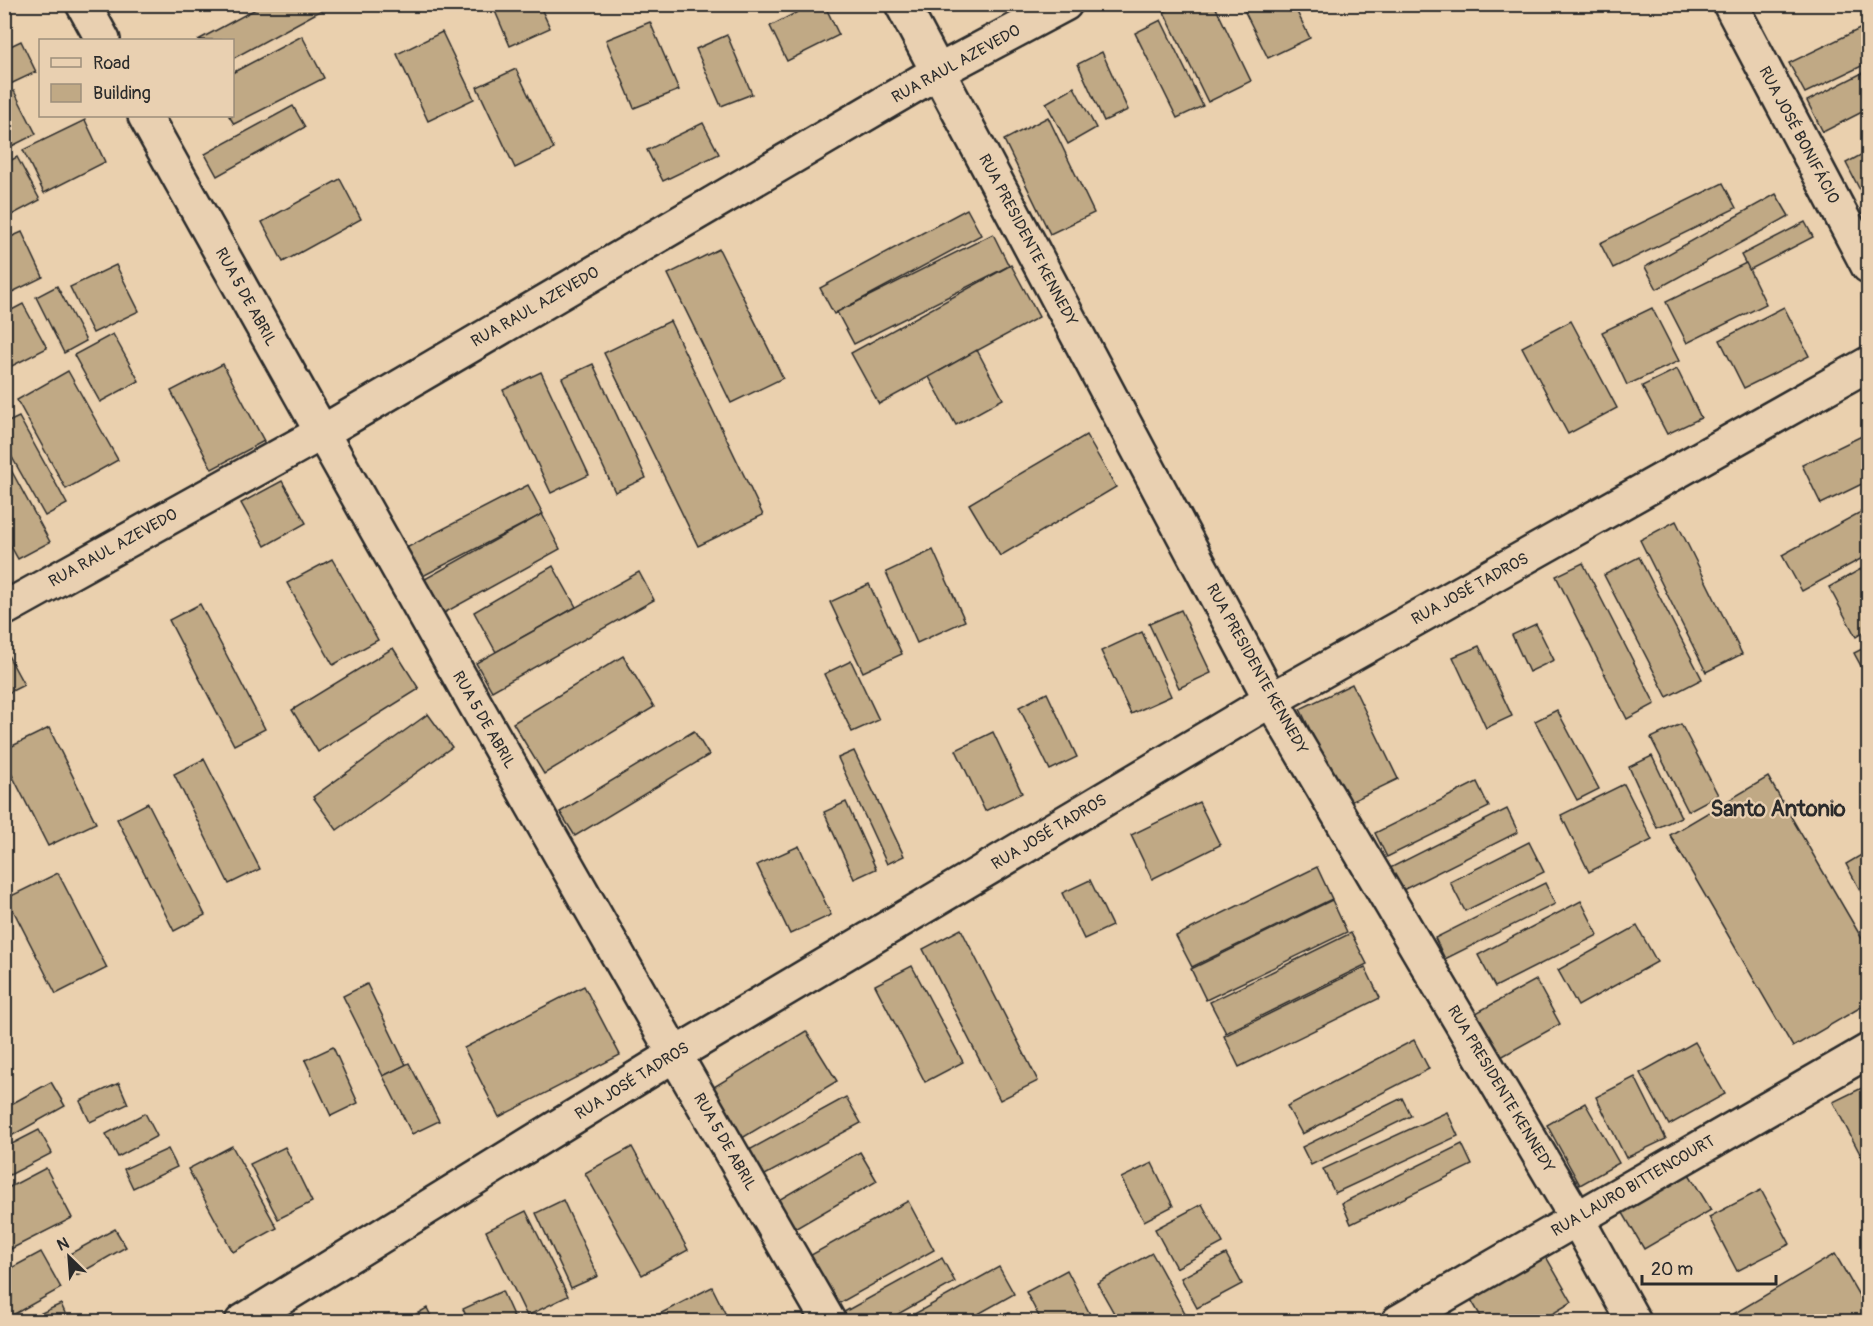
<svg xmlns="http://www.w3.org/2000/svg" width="1873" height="1326" viewBox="0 0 1873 1326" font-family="Pangolin,sans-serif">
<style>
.building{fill:#c0a985;stroke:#2b2b2b;stroke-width:1.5}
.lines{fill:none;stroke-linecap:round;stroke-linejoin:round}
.minor-casing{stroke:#2b2b2b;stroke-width:38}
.minor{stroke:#e9d0b1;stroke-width:33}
.labels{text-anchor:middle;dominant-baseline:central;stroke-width:4.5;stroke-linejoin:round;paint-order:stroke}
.street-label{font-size:16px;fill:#2b2b2b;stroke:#e9d0b1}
.district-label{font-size:22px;font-weight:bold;fill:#2b2b2b;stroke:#e9d0b1}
</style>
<rect width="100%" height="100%" fill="#ead0ae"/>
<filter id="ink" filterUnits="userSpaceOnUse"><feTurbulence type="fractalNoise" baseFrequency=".0167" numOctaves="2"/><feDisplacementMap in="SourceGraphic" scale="12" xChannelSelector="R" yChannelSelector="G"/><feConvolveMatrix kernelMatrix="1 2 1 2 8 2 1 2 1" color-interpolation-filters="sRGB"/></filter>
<g filter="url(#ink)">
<g class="building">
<polygon points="265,4 333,4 232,59 232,40 198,40"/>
<polygon points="492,4 539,4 550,28 510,46"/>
<polygon points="813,4 824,4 839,35 787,61 770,26"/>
<polygon points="1179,4 1214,4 1251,81 1208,102 1164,12"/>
<polygon points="1241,4 1293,4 1310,38 1268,58"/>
<polygon points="1161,20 1203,106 1177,118 1135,33"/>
<polygon points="650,22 679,90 634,108 606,40"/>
<polygon points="1868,25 1868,63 1805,93 1789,63"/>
<polygon points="442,32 474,99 428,121 397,54"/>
<polygon points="727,35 752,94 721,106 696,49"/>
<polygon points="302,36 324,78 234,124 229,116 232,116 232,73"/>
<polygon points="21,41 36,72 4,87 4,49"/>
<polygon points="1102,52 1128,110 1104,121 1078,64"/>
<polygon points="516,69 554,149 515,168 477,87"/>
<polygon points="1868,70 1868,109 1823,132 1807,101"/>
<polygon points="1074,87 1096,128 1068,144 1046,103"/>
<polygon points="14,91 36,134 4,150 4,95"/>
<polygon points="293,106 305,127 217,176 205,154"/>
<polygon points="1048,117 1094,213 1050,234 1004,140"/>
<polygon points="85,120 105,162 44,193 23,150"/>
<polygon points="703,123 719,154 663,181 647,150"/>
<polygon points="1868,151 1868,190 1862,194 1846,163"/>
<polygon points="17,157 40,200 4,219 4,164"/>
<polygon points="340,179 361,219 283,262 262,222"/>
<polygon points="1723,183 1736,208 1613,268 1600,243"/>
<polygon points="1776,194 1789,216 1657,289 1645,267"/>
<polygon points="967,209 981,235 834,314 820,288"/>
<polygon points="1805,222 1813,237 1749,270 1741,255"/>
<polygon points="22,232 43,277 4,296 4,240"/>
<polygon points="993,234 1009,266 854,344 837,312"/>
<polygon points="719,249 783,378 731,403 668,274"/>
<polygon points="1746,263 1766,304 1687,343 1666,302"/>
<polygon points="116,265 139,311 93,333 70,287"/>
<polygon points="1011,265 1039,317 879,404 851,353"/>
<polygon points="57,286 86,341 64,353 36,297"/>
<polygon points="23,304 47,348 4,370 4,314"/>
<polygon points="1784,307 1809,356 1744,388 1720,340"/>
<polygon points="1652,308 1679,361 1627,385 1602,332"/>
<polygon points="670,321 763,515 698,546 604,353"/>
<polygon points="1571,321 1617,408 1568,434 1522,347"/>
<polygon points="113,334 139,381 100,402 74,355"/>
<polygon points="977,350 1003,399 956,425 929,377"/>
<polygon points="223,364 264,441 212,469 171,391"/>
<polygon points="593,364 646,478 615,492 562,378"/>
<polygon points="1677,369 1701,418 1667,434 1642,386"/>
<polygon points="68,371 118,460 66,489 17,400"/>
<polygon points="541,372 589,475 551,493 503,390"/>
<polygon points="19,417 67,504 45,516 4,443 4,424"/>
<polygon points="1868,433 1868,481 1821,504 1802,465"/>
<polygon points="1086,435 1116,487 1000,556 969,504"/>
<polygon points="4,457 50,542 18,559 4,534"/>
<polygon points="282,481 306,523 265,546 241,503"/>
<polygon points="528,485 543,514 421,577 406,548"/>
<polygon points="1868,508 1868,555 1802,591 1782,555"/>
<polygon points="542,514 560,549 444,613 425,579"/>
<polygon points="1676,521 1742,654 1706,672 1640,540"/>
<polygon points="933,550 965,621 917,643 886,572"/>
<polygon points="1639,557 1702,679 1667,697 1604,575"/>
<polygon points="332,559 378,640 333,665 287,583"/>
<polygon points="1583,563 1655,704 1627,719 1556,576"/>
<polygon points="1868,565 1868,629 1856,637 1829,587"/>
<polygon points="553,566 576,607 496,652 474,612"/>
<polygon points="639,572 654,600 492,691 476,663"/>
<polygon points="869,584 902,654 863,672 830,602"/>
<polygon points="200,604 265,729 234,745 169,620"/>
<polygon points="1181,610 1211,673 1179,688 1149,624"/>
<polygon points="1536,624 1554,660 1529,672 1512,635"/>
<polygon points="1142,632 1171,696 1131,714 1101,651"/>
<polygon points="1479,646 1512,716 1486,728 1453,657"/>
<polygon points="1868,646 1868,679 1854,653"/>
<polygon points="4,648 24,685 4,695"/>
<polygon points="393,648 419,689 318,752 292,710"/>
<polygon points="623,656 654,707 544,774 513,723"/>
<polygon points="851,661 879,720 852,732 824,674"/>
<polygon points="1352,684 1398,779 1346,804 1300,709"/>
<polygon points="1047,693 1077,757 1050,770 1019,707"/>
<polygon points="1557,710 1599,789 1577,800 1535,721"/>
<polygon points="428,714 452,747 337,830 313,797"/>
<polygon points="1681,724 1718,795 1688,811 1651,738"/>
<polygon points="49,728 96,823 48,846 4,759 4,750"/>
<polygon points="694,731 709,755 575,836 560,812"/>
<polygon points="993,732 1022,793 985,811 956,750"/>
<polygon points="854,751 904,856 887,864 838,758"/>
<polygon points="1652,756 1681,817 1657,828 1629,767"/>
<polygon points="204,759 260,869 229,884 174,774"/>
<polygon points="1768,777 1868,949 1868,1003 1793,1047 1670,835"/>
<polygon points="1477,782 1489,807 1387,857 1375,833"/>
<polygon points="1624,784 1652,840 1589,872 1561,815"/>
<polygon points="846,802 876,869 854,879 824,812"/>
<polygon points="1199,802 1220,845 1152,879 1131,835"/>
<polygon points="148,803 205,915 174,931 117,819"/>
<polygon points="1507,809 1518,832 1399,892 1388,869"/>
<polygon points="1529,842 1544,872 1465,911 1450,882"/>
<polygon points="799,846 831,915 790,934 757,865"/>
<polygon points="1868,851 1868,905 1846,864"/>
<polygon points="1317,867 1332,899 1192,967 1176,936"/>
<polygon points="58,873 107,968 56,994 7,898"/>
<polygon points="1090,880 1112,926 1084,939 1062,893"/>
<polygon points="1545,883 1555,904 1445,959 1435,938"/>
<polygon points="1332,900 1347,932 1206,1000 1191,969"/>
<polygon points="1581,901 1598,935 1495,987 1478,955"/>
<polygon points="1637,926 1657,962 1578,1006 1558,970"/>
<polygon points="961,929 1038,1081 1000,1100 923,949"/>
<polygon points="1351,933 1367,964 1226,1033 1210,1002"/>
<polygon points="912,966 963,1062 925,1082 875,985"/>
<polygon points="1365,967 1380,998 1239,1067 1224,1036"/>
<polygon points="1536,980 1560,1024 1492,1062 1467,1018"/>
<polygon points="367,984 406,1065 383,1076 343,996"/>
<polygon points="584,986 620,1055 499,1117 464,1048"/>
<polygon points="806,1031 837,1081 734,1143 704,1093"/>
<polygon points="1414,1040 1429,1069 1302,1134 1287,1106"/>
<polygon points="1695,1042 1725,1094 1669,1125 1640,1073"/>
<polygon points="333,1047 358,1103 331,1116 305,1060"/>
<polygon points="409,1063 439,1121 412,1134 383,1076"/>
<polygon points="1635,1077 1666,1139 1626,1158 1596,1097"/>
<polygon points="51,1082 65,1106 4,1140 4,1108"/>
<polygon points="119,1083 128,1104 90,1122 80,1101"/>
<polygon points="1868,1085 1868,1169 1833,1102"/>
<polygon points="846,1097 861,1123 754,1181 740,1155"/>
<polygon points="1402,1098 1411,1116 1311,1165 1302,1147"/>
<polygon points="1585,1103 1619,1163 1580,1185 1547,1125"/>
<polygon points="1447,1112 1458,1136 1335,1193 1323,1169"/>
<polygon points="145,1113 157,1136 118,1157 106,1134"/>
<polygon points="39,1130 52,1153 4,1178 4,1148"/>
<polygon points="1462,1144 1472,1165 1351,1224 1342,1203"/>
<polygon points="232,1146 277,1228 233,1252 188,1169"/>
<polygon points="285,1147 312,1202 278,1219 250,1164"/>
<polygon points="632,1147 688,1250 642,1275 585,1173"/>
<polygon points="168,1149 177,1167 133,1188 124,1169"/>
<polygon points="860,1152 877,1181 781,1237 765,1208"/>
<polygon points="1152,1163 1173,1206 1144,1221 1121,1178"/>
<polygon points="46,1168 72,1218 5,1252 4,1190"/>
<polygon points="1686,1169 1711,1210 1644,1249 1620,1208"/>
<polygon points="1761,1190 1790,1244 1737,1271 1709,1217"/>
<polygon points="563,1200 598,1276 571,1288 536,1213"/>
<polygon points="908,1201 934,1250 822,1313 795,1264"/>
<polygon points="1202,1204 1223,1243 1176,1268 1155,1229"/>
<polygon points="526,1211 568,1296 527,1316 486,1231"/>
<polygon points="115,1229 126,1247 77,1275 66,1256"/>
<polygon points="1541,1248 1572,1302 1539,1322 1484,1322 1466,1291"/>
<polygon points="41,1252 61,1288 11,1316 4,1304 4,1272"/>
<polygon points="1152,1253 1190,1322 1119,1322 1097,1283"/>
<polygon points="1226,1254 1242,1284 1197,1308 1181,1278"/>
<polygon points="1835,1254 1868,1311 1850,1322 1720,1322"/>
<polygon points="942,1258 955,1282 884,1322 826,1322"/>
<polygon points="999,1267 1014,1294 964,1322 900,1322"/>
<polygon points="1067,1270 1094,1322 1042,1322 1026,1292"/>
<polygon points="712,1287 727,1317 719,1322 644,1322"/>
<polygon points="502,1291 516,1322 469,1322 463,1309"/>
<polygon points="61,1304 69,1322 22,1322"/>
<polygon points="427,1308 434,1322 402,1322"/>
<polygon points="1009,1313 1013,1322 990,1322"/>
</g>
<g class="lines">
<g class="minor-casing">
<g id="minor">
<polyline points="83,4 103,40"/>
<polyline points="902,4 1271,700 1577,1219 1634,1322"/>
<polyline points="1730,4 1868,266"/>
<path d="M145,116C370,520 597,922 829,1322"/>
<polyline points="4,609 321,433 939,71 1065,4"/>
<polyline points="242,1322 674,1055 1271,700 1868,364"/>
<polyline points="1398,1322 1868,1051"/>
</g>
</g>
<use href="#minor" class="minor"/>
</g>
</g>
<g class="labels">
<g class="street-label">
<text transform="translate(956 64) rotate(-29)">RUA RAUL AZEVEDO</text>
<text transform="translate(1799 135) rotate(62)">RUA JOSÉ BONIFÁCIO</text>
<text transform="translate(1028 240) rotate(62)">RUA PRESIDENTE KENNEDY</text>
<text transform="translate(246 297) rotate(61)">RUA 5 DE ABRIL</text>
<text transform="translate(535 307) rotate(-30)">RUA RAUL AZEVEDO</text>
<text transform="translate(113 548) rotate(-29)">RUA RAUL AZEVEDO</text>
<text transform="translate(1470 589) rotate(-29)">RUA JOSÉ TADROS</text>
<text transform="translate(1257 669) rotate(61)">RUA PRESIDENTE KENNEDY</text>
<text transform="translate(484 720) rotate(60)">RUA 5 DE ABRIL</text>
<text transform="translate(1049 832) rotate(-31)">RUA JOSÉ TADROS</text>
<text transform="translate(632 1081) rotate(-32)">RUA JOSÉ TADROS</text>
<text transform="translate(1501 1089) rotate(59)">RUA PRESIDENTE KENNEDY</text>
<text transform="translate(725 1142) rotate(60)">RUA 5 DE ABRIL</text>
<text transform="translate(1633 1186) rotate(-30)">RUA LAURO BITTENCOURT</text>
</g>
<g class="district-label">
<text x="1778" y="809">Santo Antonio</text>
</g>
</g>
<rect width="1873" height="1326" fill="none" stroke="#e9d0b1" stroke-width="24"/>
<rect x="12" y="12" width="1849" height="1302" fill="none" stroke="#2b2b2b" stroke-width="2" filter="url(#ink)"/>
<rect x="39" y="39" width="195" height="78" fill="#e9d0b1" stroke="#9d8e7b" stroke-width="1.5"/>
<rect x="51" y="58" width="30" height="9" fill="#e9d0b1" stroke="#9d8e7b" stroke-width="1.5"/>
<text x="93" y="69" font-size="18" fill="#2b2b2b">Road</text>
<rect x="51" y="84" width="30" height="18" fill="#c0a985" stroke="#9d8e7b" stroke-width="1.5"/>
<text x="93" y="99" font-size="18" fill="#2b2b2b">Building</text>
<g transform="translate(69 1257) rotate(335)" stroke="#e9d0b1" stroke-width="4.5" paint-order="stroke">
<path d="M0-4.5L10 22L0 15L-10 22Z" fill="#2b2b2b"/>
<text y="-9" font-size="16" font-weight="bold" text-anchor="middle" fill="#2b2b2b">N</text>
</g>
<path d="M1642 1275v9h134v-9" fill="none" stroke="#2b2b2b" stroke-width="3"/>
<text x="1651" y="1275" font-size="18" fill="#2b2b2b" stroke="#e9d0b1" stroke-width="4.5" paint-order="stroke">20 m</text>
</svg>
